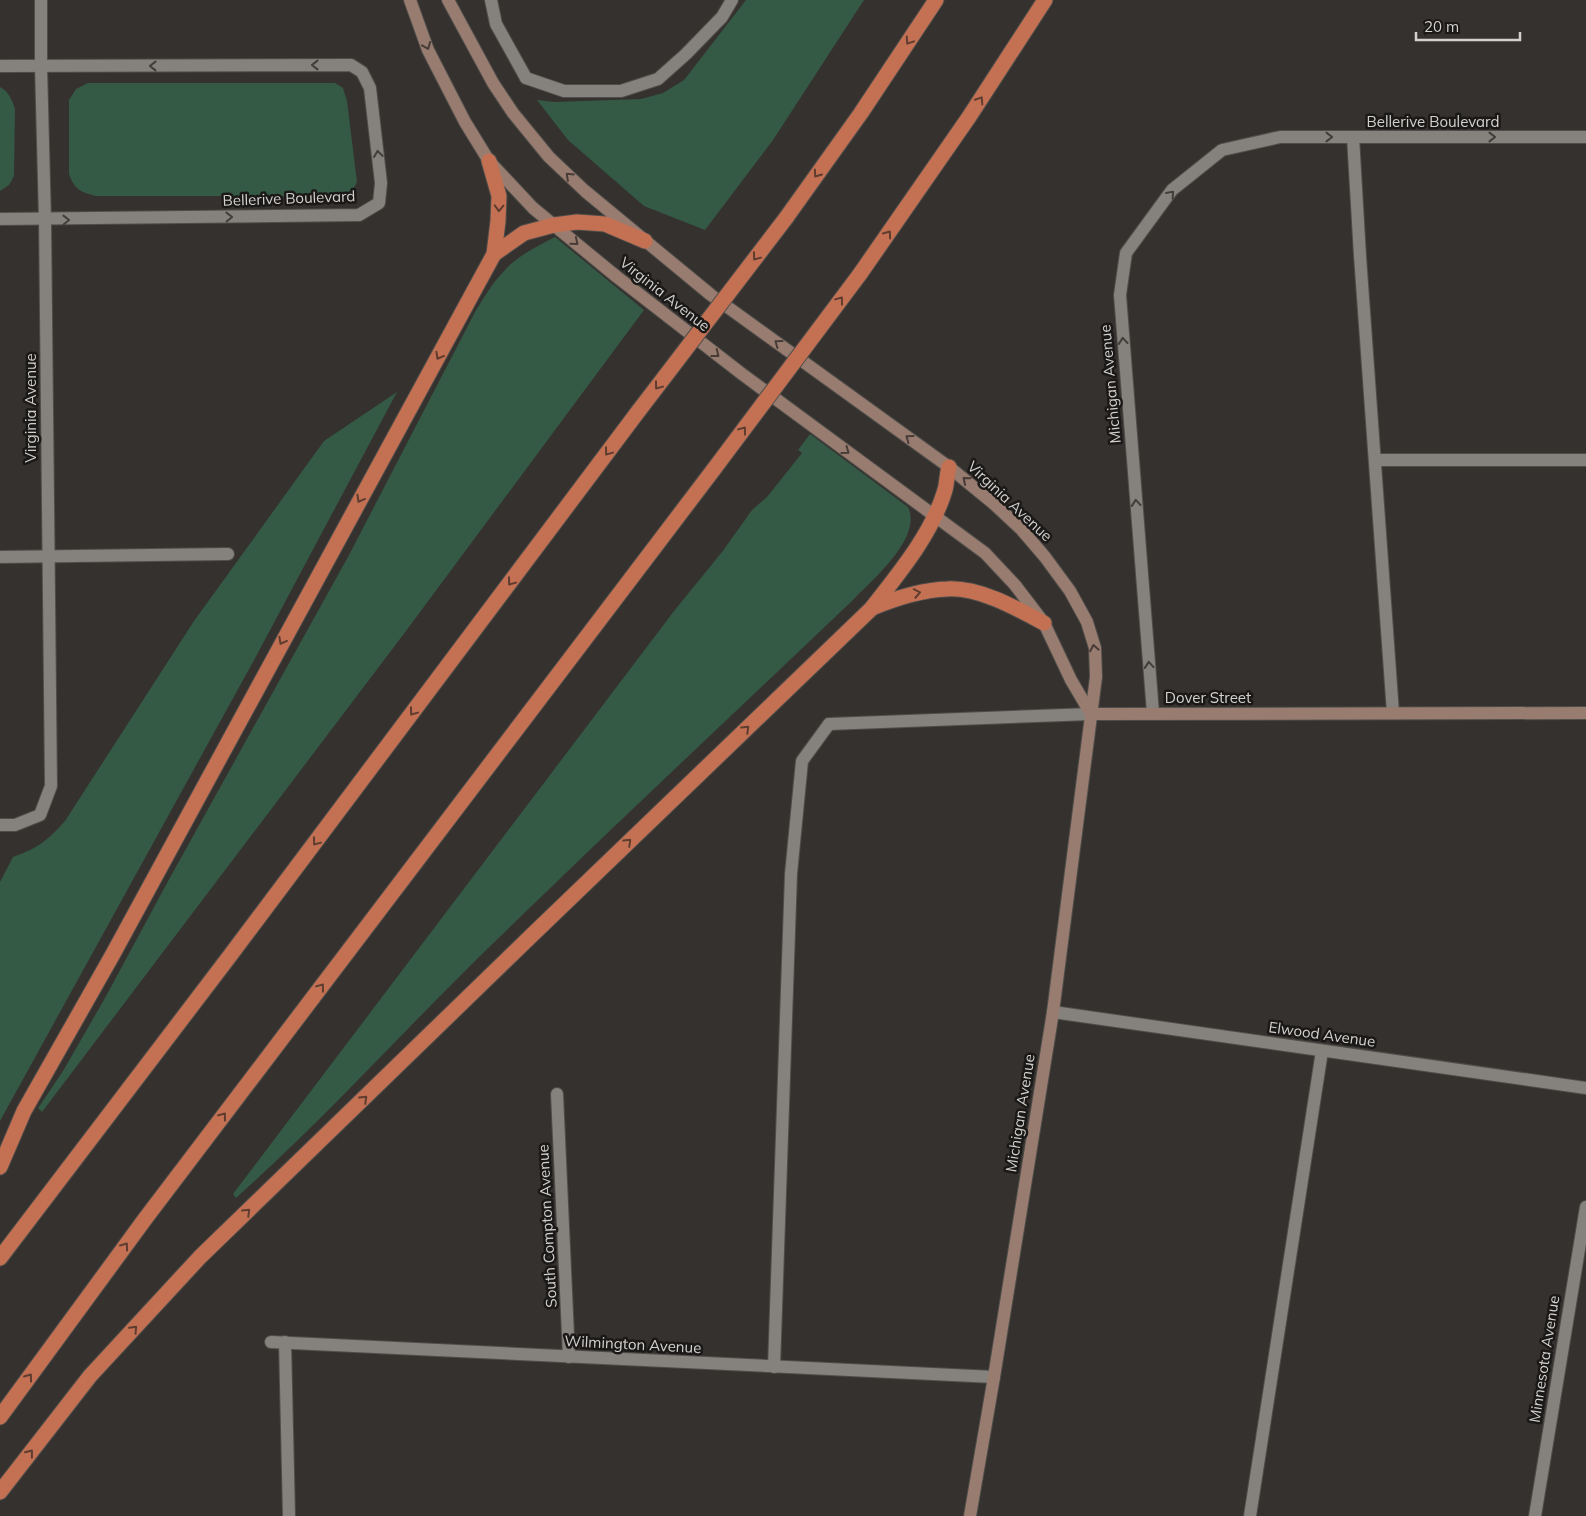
<svg xmlns="http://www.w3.org/2000/svg" width="1586" height="1516" viewBox="0 0 1586 1516" font-family="Mulish,sans-serif">
<style>
.green{fill:#345945}
.lines{fill:none;stroke-linecap:round;stroke-linejoin:round}
.lane-casing{stroke:#4f4d4a;stroke-width:14}
.street-casing{stroke:#4f4d4a;stroke-width:14}
.secondary-casing{stroke:#4f4d4a;stroke-width:14}
.highway-casing{stroke:#4f4d4a;stroke-width:17}
.lane{stroke:#85817d;stroke-width:12}
.street{stroke:#85817d;stroke-width:12}
.secondary{stroke:#987c70;stroke-width:12}
.highway{stroke:#c47153;stroke-width:15}
.highway-bridge-casing{stroke:#4f4d4a;stroke-width:17;stroke-linecap:butt}
.highway-bridge{stroke:#c47153;stroke-width:15}
.oneway{stroke:#5f3c30}
.oneway2{stroke:#473c37}
.oneway3{stroke:#403d3b}
.labels{text-anchor:middle;dominant-baseline:central;stroke-width:5;stroke-linejoin:round;paint-order:stroke}
.street-label{font-size:15px;fill:#d3d1ce;stroke:#1b1918}
</style>
<rect width="100%" height="100%" fill="#35312e"/>
<g class="green">
<polygon points="746,0 864,0 773,140 705,230 644,206 568,140 537,100 555,102 641,99 663,93 684,80"/>
<path d="M88,83H335L343,88L347,101L357,182L353,190L345,196H96C80,192 75,190 69,174V100L76,89Z"/>
<path d="M0,87C9,92 12,100 15,109L14,176L9,185L0,191Z"/>
<path d="M555,237L644,310L403,635L42,1112L38,1108L63,1071L105,998L167,883L349,555L475,312C484,297 493,282 505,270C518,255 538,246 555,237Z"/>
<path d="M397,392L253,662L0,1121V882L13,857C38,848 47,841 65,821L194,621L324,441Z"/>
<path d="M810,434L908,507C923,538 872,580 853,600C728,719 602,837 478,958C397,1038 321,1122 236,1198L233,1194L674,611L722,552L752,510L767,497L802,453L798,450Z"/>
</g>
<g class="lines">
<g class="lane-casing">
<g id="lane">
<polyline points="526,78 564,91 621,91 658,79 686,54 722,17 732,0"/>
<polyline points="1353,137 1360,256 1393,713"/>
<polyline points="1375,460 1586,460"/>
<polyline points="0,557 228,554"/>
<polyline points="285,1342 289,1516"/>
<polyline points="774,1367 791,874 802,761 829,724"/>
<polyline points="1250,1516 1322,1051"/>
</g>
</g>
<g class="street-casing">
<g id="street">
<polyline points="491,0 496,24 526,78"/>
<polyline points="0,66 351,65 362,72 370,88 381,183 379,203 359,215 0,219"/>
<polyline points="1153,713 1120,295 1126,253 1172,190 1222,150 1280,137 1586,137"/>
<polyline points="829,724 1091,714"/>
<polyline points="0,825 15,825 40,815 51,786 45,220 41,66 41,0"/>
<polyline points="1053,1012 1586,1088"/>
<polyline points="557,1094 569,1357"/>
<polyline points="271,1342 994,1377"/>
<polyline points="1535,1516 1586,1207"/>
</g>
</g>
<g class="secondary-casing">
<g id="secondary">
<polyline points="410,0 428,50 465,122 489,161 533,208 617,277 742,374 985,553 1015,585 1044,623 1071,680 1091,714"/>
<polyline points="448,0 493,83 513,113 549,157 585,191 711,295 949,467 993,503 1021,529 1045,557 1070,591 1087,622 1095,648 1096,677 1053,1012 994,1377 970,1516"/>
<polyline points="1091,714 1586,713"/>
</g>
</g>
<g class="highway-casing">
<g id="highway">
<polyline points="786,218 861,113 936,0"/>
<polyline points="494,254 524,233 554,225 577,222 605,224 645,241"/>
<polyline points="860,274 969,117 1045,0"/>
<path d="M872,608C896,598 920,590 947,589C979,587 1016,608 1044,623"/>
<polyline points="0,1167 24,1111 113,954 494,254 498,221 499,196 489,161"/>
<polyline points="0,1258 229,957 637,413"/>
<polyline points="0,1417 145,1219 714,469"/>
<path d="M0,1492L90,1376L200,1257L530,937L871,609C899,573 932,534 945,490C947,482 947,474 949,467"/>
</g>
</g>
<use href="#lane" class="lane"/>
<use href="#street" class="street"/>
<use href="#secondary" class="secondary"/>
<use href="#highway" class="highway"/>
<g class="highway-bridge-casing">
<g id="highway-bridge">
<polyline points="637,413 786,218"/>
<polyline points="714,469 860,274"/>
</g>
</g>
<use href="#highway-bridge" class="highway-bridge"/>
</g>
<defs><path id="oneway-chevron" d="M-2-3.5L2.5 0L-2 3.5" fill="none" stroke-width="1.6" stroke-linecap="round" stroke-linejoin="round" transform="scale(1.25)"/></defs>
<g class="oneway">
<use href="#oneway-chevron" transform="translate(909 41) rotate(124)"/>
<use href="#oneway-chevron" transform="translate(980 100) rotate(-57)"/>
<use href="#oneway-chevron" transform="translate(817 174) rotate(125)"/>
<use href="#oneway-chevron" transform="translate(499 208) rotate(92)"/>
<use href="#oneway-chevron" transform="translate(888 234) rotate(-55)"/>
<use href="#oneway-chevron" transform="translate(756 257) rotate(127)"/>
<use href="#oneway-chevron" transform="translate(840 300) rotate(-53)"/>
<use href="#oneway-chevron" transform="translate(439 356) rotate(119)"/>
<use href="#oneway-chevron" transform="translate(658 386) rotate(127)"/>
<use href="#oneway-chevron" transform="translate(743 430) rotate(-53)"/>
<use href="#oneway-chevron" transform="translate(608 452) rotate(127)"/>
<use href="#oneway-chevron" transform="translate(360 499) rotate(119)"/>
<use href="#oneway-chevron" transform="translate(511 582) rotate(127)"/>
<use href="#oneway-chevron" transform="translate(917 593) rotate(-11)"/>
<use href="#oneway-chevron" transform="translate(282 641) rotate(119)"/>
<use href="#oneway-chevron" transform="translate(413 712) rotate(127)"/>
<use href="#oneway-chevron" transform="translate(746 729) rotate(-44)"/>
<use href="#oneway-chevron" transform="translate(316 842) rotate(127)"/>
<use href="#oneway-chevron" transform="translate(628 842) rotate(-44)"/>
<use href="#oneway-chevron" transform="translate(321 987) rotate(-53)"/>
<use href="#oneway-chevron" transform="translate(364 1099) rotate(-44)"/>
<use href="#oneway-chevron" transform="translate(223 1116) rotate(-53)"/>
<use href="#oneway-chevron" transform="translate(247 1212) rotate(-44)"/>
<use href="#oneway-chevron" transform="translate(125 1246) rotate(-54)"/>
<use href="#oneway-chevron" transform="translate(134 1329) rotate(-47)"/>
<use href="#oneway-chevron" transform="translate(29 1377) rotate(-54)"/>
<use href="#oneway-chevron" transform="translate(30 1453) rotate(-52)"/>
</g>
<g class="oneway2">
<use href="#oneway-chevron" transform="translate(427 46) rotate(68)"/>
<use href="#oneway-chevron" transform="translate(569 176) rotate(-137)"/>
<use href="#oneway-chevron" transform="translate(575 242) rotate(40)"/>
<use href="#oneway-chevron" transform="translate(778 343) rotate(-144)"/>
<use href="#oneway-chevron" transform="translate(716 354) rotate(38)"/>
<use href="#oneway-chevron" transform="translate(909 438) rotate(-144)"/>
<use href="#oneway-chevron" transform="translate(846 451) rotate(36)"/>
<use href="#oneway-chevron" transform="translate(966 480) rotate(-140)"/>
<use href="#oneway-chevron" transform="translate(1094 648) rotate(-100)"/>
</g>
<g class="oneway3">
<use href="#oneway-chevron" transform="translate(315 65) rotate(180)"/>
<use href="#oneway-chevron" transform="translate(153 66) rotate(180)"/>
<use href="#oneway-chevron" transform="translate(1329 137)"/>
<use href="#oneway-chevron" transform="translate(1492 137)"/>
<use href="#oneway-chevron" transform="translate(378 154) rotate(-97)"/>
<use href="#oneway-chevron" transform="translate(1171 194) rotate(-49)"/>
<use href="#oneway-chevron" transform="translate(229 217) rotate(-1)"/>
<use href="#oneway-chevron" transform="translate(66 220) rotate(-1)"/>
<use href="#oneway-chevron" transform="translate(1123 341) rotate(-95)"/>
<use href="#oneway-chevron" transform="translate(1136 503) rotate(-95)"/>
<use href="#oneway-chevron" transform="translate(1149 665) rotate(-95)"/>
</g>
<g class="labels">
<g class="street-label">
<text x="1433" y="121">Bellerive Boulevard</text>
<text transform="translate(289 198) rotate(-2)">Bellerive Boulevard</text>
<text transform="translate(665 294) rotate(38)">Virginia Avenue</text>
<text transform="translate(1110 384) rotate(-95)">Michigan Avenue</text>
<text transform="translate(30 408) rotate(-90)">Virginia Avenue</text>
<text transform="translate(1010 501) rotate(43)">Virginia Avenue</text>
<text x="1208" y="697">Dover Street</text>
<text transform="translate(1322 1034) rotate(8)">Elwood Avenue</text>
<text transform="translate(1020 1113) rotate(-81)">Michigan Avenue</text>
<text transform="translate(547 1226) rotate(-93)">South Compton Avenue</text>
<text transform="translate(633 1344) rotate(3)">Wilmington Avenue</text>
<text transform="translate(1544 1359) rotate(-81)">Minnesota Avenue</text>
</g>
</g>
<path d="M1416 32v8h104v-8" fill="none" stroke="#d3d1ce" stroke-width="2.5"/>
<text x="1424" y="32" font-size="15" fill="#d3d1ce" stroke="#1b1918" stroke-width="4" paint-order="stroke">20 m</text>
</svg>
